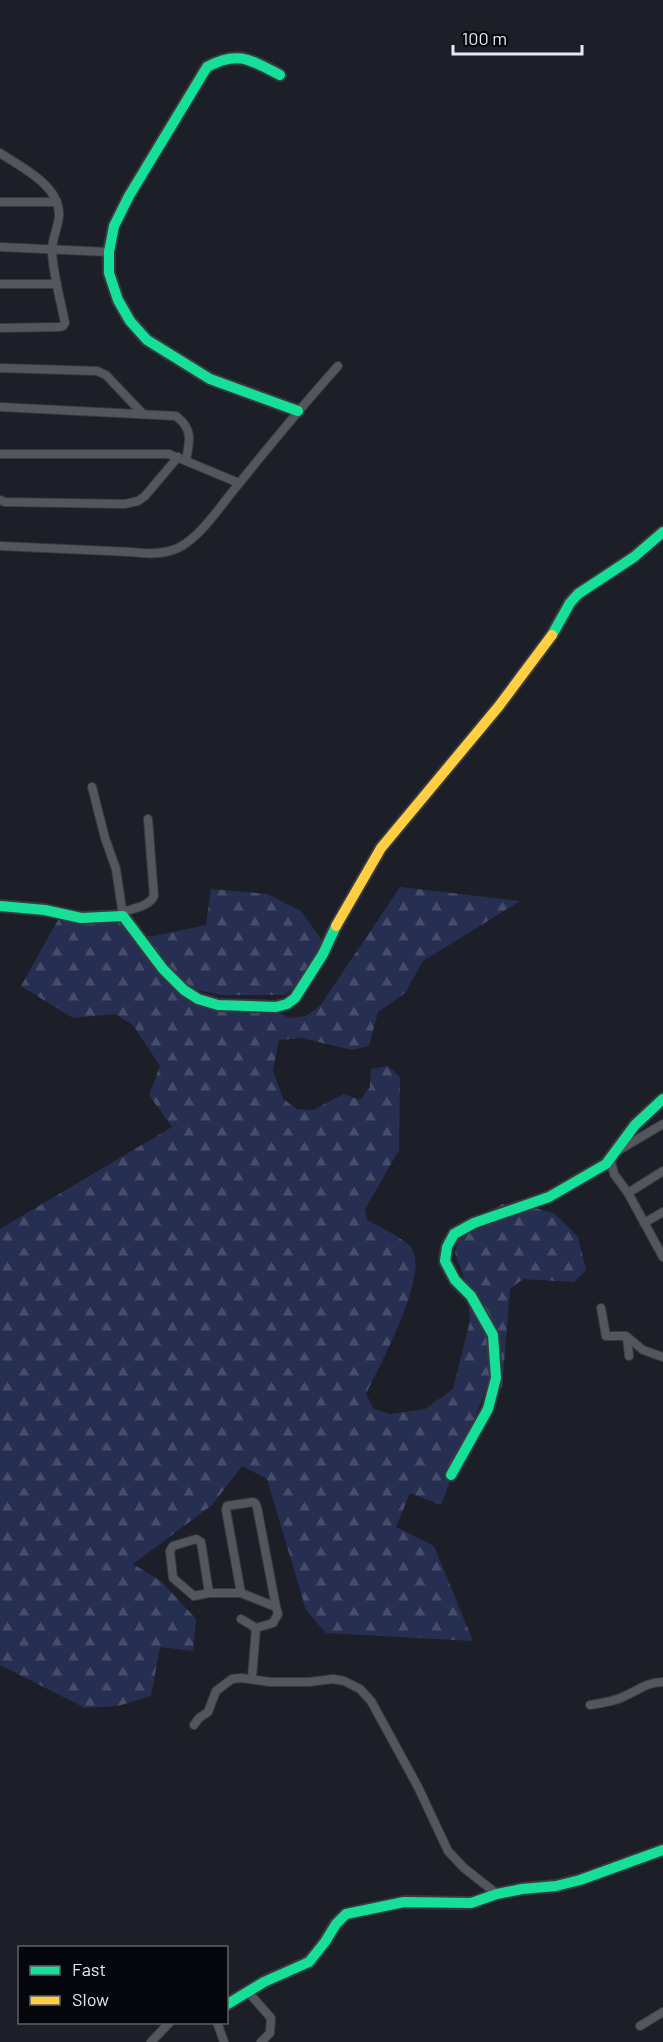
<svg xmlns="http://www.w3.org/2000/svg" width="663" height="2042" viewBox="0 0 663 2042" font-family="Barlow,sans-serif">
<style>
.forest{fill:url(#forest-firs)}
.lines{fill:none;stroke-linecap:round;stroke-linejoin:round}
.street-casing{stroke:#383a41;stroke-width:10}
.fast-casing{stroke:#383a41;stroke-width:14}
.slow-casing{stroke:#383a41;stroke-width:14}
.street{stroke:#54565e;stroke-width:8}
.fast{stroke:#16e098;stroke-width:10}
.slow{stroke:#ffcf43;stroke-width:10}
</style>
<defs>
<pattern id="forest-firs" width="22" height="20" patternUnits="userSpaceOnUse" patternTransform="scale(1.5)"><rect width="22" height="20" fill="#262f51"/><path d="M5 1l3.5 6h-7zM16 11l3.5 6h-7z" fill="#454d6b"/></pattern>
</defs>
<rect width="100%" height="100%" fill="#1c1f27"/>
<path class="forest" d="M400,887L520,901L423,961L405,993L378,1012L369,1046L352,1050L302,1038L279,1040L273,1070L283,1099L297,1109L313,1110L344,1094L360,1100L370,1087L371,1069L388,1066L400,1077L399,1150L365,1209L367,1220C377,1225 406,1240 411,1247C431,1273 379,1366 366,1394L374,1409L390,1414L425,1409L453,1389L470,1321L467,1286L455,1253L459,1235L470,1222L502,1204H520L554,1213L578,1237L586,1270L574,1282L523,1279L510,1289L502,1388L488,1384L441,1505L410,1493L396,1527L434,1546L473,1641L326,1633L306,1610L267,1479L242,1466L212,1505L133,1564L162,1582L196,1619L193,1651L160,1647L151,1696L118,1706L85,1708L0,1665V1229L172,1127L149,1095L160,1066L133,1025L115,1014L73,1018L21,986L62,913L123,917L139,936H154L206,925L211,889L267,894L301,911L323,942L298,986L284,995H222L178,986L203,1006L274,1011L289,1018L306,1016L320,1006Z"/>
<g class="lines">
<g class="street-casing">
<g id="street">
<path d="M0,153C21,167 59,185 59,214C59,226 52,238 52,250C52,270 61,302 65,323L63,326L59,327L0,328"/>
<polyline points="0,202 57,202"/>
<polyline points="0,247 109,252"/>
<polyline points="0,284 57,284"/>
<polyline points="0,368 97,371 106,375 143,414"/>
<path d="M0,407L176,416C193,429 190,440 186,460"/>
<polyline points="0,454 169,454 239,483"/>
<polyline points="0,500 5,502 125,504 138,501 145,496 178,457"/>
<path d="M0,546L131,552C147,554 165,555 180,547C202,535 221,505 237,486C270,445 303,405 338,366"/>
<polyline points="92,787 105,838 116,869 123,916"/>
<path d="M123,912C134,908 148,907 154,896L148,819"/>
<polyline points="663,1124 614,1153 611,1162 614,1174 628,1193 663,1257"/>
<polyline points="628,1193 663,1171"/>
<polyline points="644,1223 663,1212"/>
<polyline points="601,1308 606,1336 626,1336 643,1350 663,1357"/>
<polyline points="627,1337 629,1356"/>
<polygon points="196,1539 201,1542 209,1593 194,1596 173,1578 170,1551 173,1546"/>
<polyline points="209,1593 241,1593 276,1607 257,1507 255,1503 253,1502 227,1506 226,1510 241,1593"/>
<polyline points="241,1619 256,1628 273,1623 278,1614 276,1607"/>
<polyline points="252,1678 256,1628"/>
<path d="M590,1705C603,1703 616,1701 627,1695C640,1689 648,1682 663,1682"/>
<polyline points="194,1725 199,1718 208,1712 216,1691 232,1679 241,1678 270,1682 309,1682 333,1679 344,1681 360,1689 371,1701 418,1787 448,1851 464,1868 497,1894"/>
<polyline points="249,1993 271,2018 270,2033 261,2042"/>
<polyline points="217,2022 224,2042"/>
<polyline points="640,2026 663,2012"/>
<polyline points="151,2042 170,2022"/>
</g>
</g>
<g class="fast-casing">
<g id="fast">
<path d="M280,75C251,60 238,50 207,67L129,196L114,226L109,252V273L118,300L130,321L147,340L210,379L298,411"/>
<polyline points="552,635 570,603 578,594 634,557 663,532"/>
<polyline points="0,906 45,910 81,918 123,916 163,969 184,990 198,999 218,1005 276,1007 287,1004 295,998 323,954 336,926"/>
<polyline points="451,1475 488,1409 496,1378 493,1335 471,1296 455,1280 445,1261 447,1247 454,1234 474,1223 549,1197 606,1164 635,1125 663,1099"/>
<polyline points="226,2005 264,1982 309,1962 325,1942 336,1924 346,1914 404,1902 471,1903 497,1894 522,1889 556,1886 580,1880 663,1850"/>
</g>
</g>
<g class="slow-casing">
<polyline id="slow" points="336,926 381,848 499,706 552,635"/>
</g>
<use href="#street" class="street"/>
<use href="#fast" class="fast"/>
<use href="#slow" class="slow"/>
</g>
<rect x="18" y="1946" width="210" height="78" fill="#05070d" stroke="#5f616a" stroke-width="1.5"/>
<rect x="30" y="1966" width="30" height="9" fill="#16e098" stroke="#5f616a" stroke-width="1.5"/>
<text x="72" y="1976" font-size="18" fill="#e5e9f5">Fast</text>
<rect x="30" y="1996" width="30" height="9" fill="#ffcf43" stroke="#5f616a" stroke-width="1.5"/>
<text x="72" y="2006" font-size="18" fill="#e5e9f5">Slow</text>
<path d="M453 45v9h129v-9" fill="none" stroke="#e5e9f5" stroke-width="3"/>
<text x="462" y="45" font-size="18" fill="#e5e9f5" stroke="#05070d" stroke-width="4.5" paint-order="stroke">100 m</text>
</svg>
